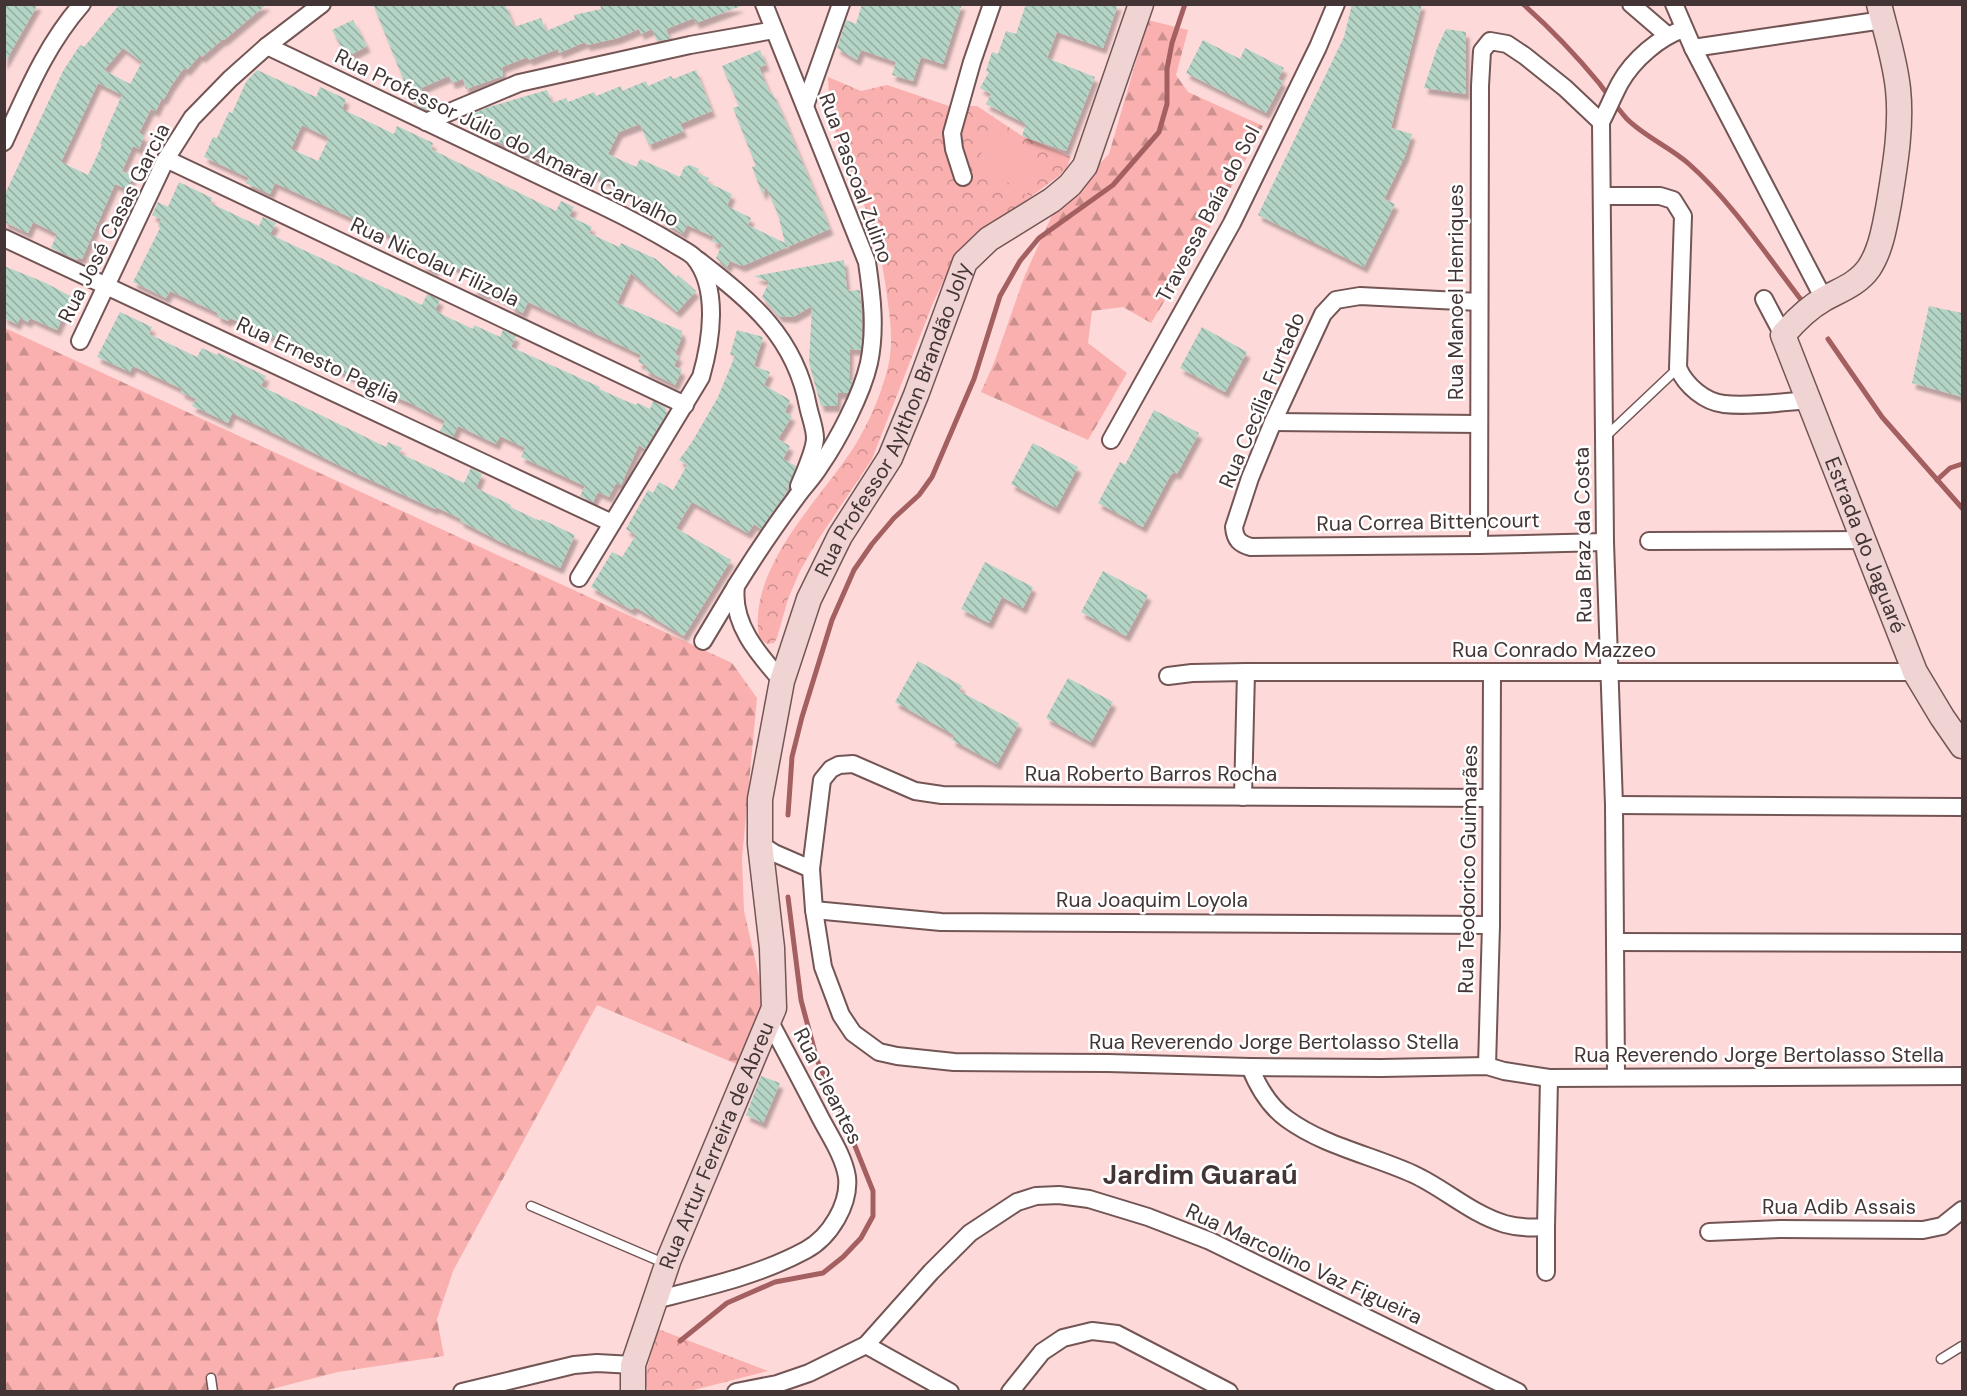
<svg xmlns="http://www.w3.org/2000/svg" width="1967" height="1396" viewBox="0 0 1967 1396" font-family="'DM Sans',sans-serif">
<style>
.forest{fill:url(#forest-firs)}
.park{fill:url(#park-crowns)}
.pitch{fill:#f9b0ae}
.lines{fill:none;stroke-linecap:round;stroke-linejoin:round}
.stream{stroke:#a46060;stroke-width:5}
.building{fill:url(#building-back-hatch);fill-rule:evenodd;filter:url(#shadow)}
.lane-casing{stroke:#725554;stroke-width:11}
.street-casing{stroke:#725554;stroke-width:20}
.secondary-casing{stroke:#725554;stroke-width:27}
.lane{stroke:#fff;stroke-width:8}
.street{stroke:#fff;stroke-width:16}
.secondary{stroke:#f0d4d4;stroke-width:24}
.labels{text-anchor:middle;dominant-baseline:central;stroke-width:5;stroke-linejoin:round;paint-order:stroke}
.street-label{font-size:21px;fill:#433535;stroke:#fff}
.district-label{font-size:27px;font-weight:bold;fill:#433535;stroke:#fff}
</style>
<defs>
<pattern id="forest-firs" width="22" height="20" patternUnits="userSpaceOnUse" patternTransform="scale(1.5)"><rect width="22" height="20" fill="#f9b0ae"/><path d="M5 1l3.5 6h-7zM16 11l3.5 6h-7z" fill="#cb908e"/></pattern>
<pattern id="park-crowns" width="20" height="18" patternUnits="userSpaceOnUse" patternTransform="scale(1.5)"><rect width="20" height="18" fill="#f9b0ae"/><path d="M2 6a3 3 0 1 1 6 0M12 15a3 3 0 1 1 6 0" fill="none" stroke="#cb908e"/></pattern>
<pattern id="building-back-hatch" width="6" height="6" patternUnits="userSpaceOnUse" patternTransform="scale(1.5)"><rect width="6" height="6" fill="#b4d4c6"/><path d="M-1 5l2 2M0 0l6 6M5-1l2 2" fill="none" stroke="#94ada2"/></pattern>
<filter id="shadow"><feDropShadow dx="3.5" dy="6" stdDeviation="1.5" flood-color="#0004"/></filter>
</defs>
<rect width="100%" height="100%" fill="#fddad9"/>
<g class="forest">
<polygon points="1148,20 1188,30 1176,75 1188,92 1263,126 1212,224 1151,323 1123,307 1092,311 1088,343 1127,373 1088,440 981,392 994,363 1025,275 1053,213 1109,154"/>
<polygon points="5,328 732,663 757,698 742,858 744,911 763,994 760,1028 741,1066 597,1005 453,1271 437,1319 444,1356 338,1372 264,1391 5,1392"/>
</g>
<g class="park">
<path d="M828,77L861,91L887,85L949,106H977L1022,136L1071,157L1067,167L1060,175L977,237L952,263L933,303L872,459L816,543L800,571L788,599L777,638L774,643L767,644L759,637C747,568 820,500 854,447C869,423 881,395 888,367C893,347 891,324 888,304C885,277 880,250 872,224C866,207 857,191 850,174C836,143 829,111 828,77Z"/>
<polygon points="658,1329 768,1371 690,1391 648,1391 644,1379"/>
</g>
<polygon class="pitch" points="997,130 1047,164 1026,195 976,161"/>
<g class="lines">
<g class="stream">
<path d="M1523,4C1550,28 1576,55 1599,83C1608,95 1617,108 1627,119C1645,137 1670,147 1689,164C1731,201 1768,257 1802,301"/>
<polyline points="1828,339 1882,417 1962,508"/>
<polyline points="1937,480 1950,468 1962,464"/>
<polyline points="788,815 792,757 802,717 832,620 854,570 872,544 894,518 919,495 932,477 974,379 1000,296 1020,261 1039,238 1113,185 1159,132 1167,104 1167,69 1172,43 1185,4"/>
<polyline points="680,1341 727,1303 775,1282 823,1273 843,1257 861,1238 873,1216 873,1191 845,1121 817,1060 801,1000 788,897"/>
</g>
</g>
<g class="building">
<polygon points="4,4 38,4 4,64"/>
<path d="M120,4H267L224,40L223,39L202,57L200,55L187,70L184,68L171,86L164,99L162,98L156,111L151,109L139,133L144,136L139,149L133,146L122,171L133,176L127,189L115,184L82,259L79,257L77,260L51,248L57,234L33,222L28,233L4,222V196L63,71L80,45L84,47ZM123,48L142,62L130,84L104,70ZM98,83L122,95L100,144L102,145L88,175L61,162Z"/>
<polygon points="373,4 505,4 514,27 541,18 546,31 575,19 574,15 601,9 600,4 741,6 696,23 694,18 666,29 670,39 657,41 652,29 641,34 639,29 618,38 587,45 585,42 559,53 558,49 529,60 528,57 502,67 503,76 466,89 463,79 452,83 449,76 421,88 430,109 427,110 418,106 408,94 410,88 406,86"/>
<polygon points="862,4 962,4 943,64 921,57 913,81 892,75 896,62 861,50 857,60 837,48 846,20 856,24"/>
<polygon points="1026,4 1118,4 1103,48 1057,32 1047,58 1095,77 1066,151 1022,136 1026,124 986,104 991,94 980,88 989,72 986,71 992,52 998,54 1006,31 1016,34"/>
<polygon points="1352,4 1422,4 1391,128 1412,134 1405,156 1384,199 1395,204 1364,267 1258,215 1344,37"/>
<polygon points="353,20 367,46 347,57 332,30"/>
<polygon points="1446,29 1466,32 1466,94 1424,88 1437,48"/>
<polygon points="1203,40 1240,59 1245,48 1284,68 1278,79 1283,81 1266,113 1186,73"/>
<polygon points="760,50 766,65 759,67 770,94 772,92 783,116 830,229 742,266 730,261 727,267 716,258 722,245 712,241 714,237 687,225 683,234 660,219 665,209 556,157 552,166 487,137 484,124 477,126 474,117 474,113 489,107 547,90 552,103 566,98 568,102 594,92 596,96 621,86 622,91 646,81 648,86 671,76 673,79 696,70 712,111 680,124 684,131 649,145 640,124 619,132 608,154 636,167 640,159 680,177 684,167 690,165 699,169 697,173 709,178 707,182 732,194 727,206 751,218 748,225 785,243 778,214 766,187 763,195 752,167 756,166 733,108 739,106 722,66"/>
<path d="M257,70L316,97L320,87L346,99L342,109L394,134L397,126L433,143L431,149L556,211L561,201L574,207L569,216L592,227L589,233L619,247L621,243L656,259L676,277L678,275L696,291L677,312L631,273L617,303L682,331V337L675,354L679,356L674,366L682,370L675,385L645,370L647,366L638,362L641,355L607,339L528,302L523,313L511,307L512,304L487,292L486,295L473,289L478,278L465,272L440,260L435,271L422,265L427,255L404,242L275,183L270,194L246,183L249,178L204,157L213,137L217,138L229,112L232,113L246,82ZM302,125L329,138L318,161L291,149Z"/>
<polygon points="179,182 212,198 210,203 259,226 263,217 276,223 270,234 282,240 422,305 427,294 440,300 435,310 445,316 473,329 474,325 500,337 503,330 516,336 511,347 600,387 599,389 626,401 636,405 638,403 650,409 653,401 665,407 667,413 645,449 639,445 621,485 616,483 609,497 598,492 593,502 580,496 585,486 521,457 525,448 500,436 496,444 458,426 453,437 440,431 445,421 410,403 367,385 279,340 230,318 228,321 217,316 218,313 170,291 166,298 133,282 160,228 158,226 161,219 152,215 158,202 168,207"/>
<polygon points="844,260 847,291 860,290 862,325 861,350 850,349 849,380 853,380 848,393 838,393 837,406 821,406 809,363 812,306 793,317 779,316 762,297 769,282 754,276"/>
<polygon points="4,266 46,283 72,297 57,330 30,318 28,322 20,318 17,324 4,318"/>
<polygon points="1929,306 1962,313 1962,397 1912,383"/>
<polygon points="120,312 152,327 149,334 197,357 202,348 217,355 218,353 266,376 261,386 386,447 388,442 402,448 399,453 464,483 471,468 482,474 476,488 511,505 510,507 540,521 541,519 575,535 560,568 499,541 460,521 461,519 436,507 435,509 357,474 232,413 228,423 212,415 192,406 196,399 181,392 182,389 133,366 130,372 97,357"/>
<polygon points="1202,327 1247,352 1225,392 1180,368"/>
<polygon points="737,330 763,337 754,366 770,372 764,385 790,400 785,412 792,416 778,439 790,446 783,459 796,466 786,493 761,529 754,524 748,533 692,502 676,528 731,560 684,636 635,607 632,610 591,587 612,552 622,557 636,535 626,529 648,490 653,493 659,482 673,490 687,465 679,460 692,442 718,397 735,356 730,355"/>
<polygon points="1154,410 1199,433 1177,474 1174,472 1170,476 1143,527 1098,503 1120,462 1125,465"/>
<polygon points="1033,443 1078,467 1056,508 1011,484"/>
<polygon points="985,562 1033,587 1023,608 1002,597 989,623 961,609"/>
<polygon points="1103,571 1148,595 1126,636 1081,612"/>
<polygon points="918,661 962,686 959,691 1019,723 997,764 952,740 954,735 895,702"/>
<polygon points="1068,678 1113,702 1091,742 1046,718"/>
<polygon points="761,1076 780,1083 763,1123 746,1115"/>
</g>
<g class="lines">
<g class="lane-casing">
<g id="lane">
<polyline points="1604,438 1678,368"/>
<polyline points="531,1206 666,1264"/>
<polyline points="1941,1359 1962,1346"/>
<polyline points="211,1378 213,1392"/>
</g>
</g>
<g class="street-casing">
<g id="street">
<path d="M764,4L867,262C872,296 876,329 869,363C862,394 838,440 820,466C813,478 803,487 795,499C774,527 754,557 736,586C731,624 759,655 782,681"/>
<polyline points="1631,4 1667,35"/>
<polyline points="1674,4 1693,48 1824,299"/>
<path d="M267,46L601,205C626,217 651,230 674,244C680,248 689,252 694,257C720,288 711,342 701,377L579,578"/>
<polyline points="1693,48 1883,20"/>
<polyline points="805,106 841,4"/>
<polyline points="426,122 519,83 690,45 774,30"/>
<path d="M4,142C27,92 46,45 82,4"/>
<polyline points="166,159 685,405"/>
<polyline points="963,177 954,149 952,133 972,62 992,4"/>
<path d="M1603,196H1660L1673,200L1683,216L1678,368C1686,386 1705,402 1724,404C1749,407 1783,402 1809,400"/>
<polyline points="4,238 612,523"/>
<path d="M698,260C752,302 795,337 808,406C810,416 815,428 815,438C815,450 804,474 799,486"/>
<polyline points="1764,299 1783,335"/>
<path d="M1479,302L1360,296L1336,300L1323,314L1273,422L1250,478L1234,527C1235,540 1240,544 1251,547L1479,545L1605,542"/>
<polyline points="80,341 166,159 192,118 230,79 267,46 322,4"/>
<polyline points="1273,422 1479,424"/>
<polyline points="1111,440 1232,223 1318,47 1336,4"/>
<polyline points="1649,541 1865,540"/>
<polyline points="1479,545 1480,86 1482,51 1490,41 1507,44 1525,56 1565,88 1601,122"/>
<polyline points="703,641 736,586"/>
<polyline points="1168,676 1192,673 1246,672 1915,672"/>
<polyline points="1243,797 1246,672"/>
<polyline points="1491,798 942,795 915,791 853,764 839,765 831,769 822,780 811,869 814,910 823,967 841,1015 853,1033 879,1052 897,1056 954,1062 1108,1063 1250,1067 1381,1068 1487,1066 1504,1071 1549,1078 1962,1076"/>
<polyline points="1614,805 1962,807"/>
<polyline points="760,844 774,853 811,869"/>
<polyline points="814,910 941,922 1491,925"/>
<polyline points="1615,942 1962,943"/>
<polyline points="1487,1066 1491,925 1492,673"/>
<path d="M1250,1067C1258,1087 1269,1106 1287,1119C1324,1146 1371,1155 1413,1174C1444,1188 1471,1214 1505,1224C1519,1228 1532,1228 1546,1227L1549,1078"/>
<path d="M1616,1076L1614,805L1605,542L1601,122C1608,109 1613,96 1620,83C1633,60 1659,37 1684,29"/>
<polyline points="1709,1232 1780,1229 1923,1230 1942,1226 1962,1210"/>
<polyline points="1546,1272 1546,1227"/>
<path d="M655,1300C706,1287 760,1275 806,1250C830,1237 850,1204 847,1177C844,1157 830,1136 821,1119C804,1086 787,1054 770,1022"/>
<polyline points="866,1345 950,1392"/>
<polyline points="462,1392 574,1365 597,1363 633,1365"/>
<polyline points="736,1392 777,1384 809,1373 866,1345 931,1272 970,1233 1017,1202 1036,1196 1059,1195 1089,1199 1148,1217 1210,1241 1518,1392"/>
<polyline points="1010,1392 1042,1352 1063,1338 1092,1331 1117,1334 1229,1392"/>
</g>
</g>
<g class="secondary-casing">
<g id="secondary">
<path id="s1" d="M1879,4C1886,33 1895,60 1898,89C1902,127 1895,166 1889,203C1885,225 1881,250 1869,268C1858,284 1840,290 1824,299C1808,308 1795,321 1783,335L1915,672L1942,717L1962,746"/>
<path id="s2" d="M633,1392V1365L669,1259L774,1008L772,948L760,844V799L782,681L809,599L840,536L890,458L916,395L965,262L989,239L1052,200L1070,185L1085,166L1141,4"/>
</g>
</g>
<use href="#lane" class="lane"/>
<use href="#street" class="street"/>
<use href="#secondary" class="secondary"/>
</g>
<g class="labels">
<g class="street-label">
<text transform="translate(507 138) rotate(26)">Rua Professor Júlio do Amaral Carvalho</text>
<text transform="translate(856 178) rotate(70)">Rua Pascoal Zulino</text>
<text transform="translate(1208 214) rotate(-62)">Travessa Baía do Sol</text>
<text transform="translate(114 223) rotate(-63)">Rua José Casas Garcia</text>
<text transform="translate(435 262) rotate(25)">Rua Nicolau Filizola</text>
<text transform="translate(1456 292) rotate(-90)">Rua Manoel Henriques</text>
<text transform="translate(318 360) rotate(25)">Rua Ernesto Paglia</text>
<text transform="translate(1262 400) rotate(-67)">Rua Cecília Furtado</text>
<text stroke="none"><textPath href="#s2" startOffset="1026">Rua Professor Aylthon Brandão Joly</textPath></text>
<text transform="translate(1428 522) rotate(-1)">Rua Correa Bittencourt</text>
<text transform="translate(1583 535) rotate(-91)">Rua Braz da Costa</text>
<text stroke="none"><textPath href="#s1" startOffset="606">Estrada do Jaguaré</textPath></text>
<text x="1554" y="650">Rua Conrado Mazzeo</text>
<text x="1151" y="774">Rua Roberto Barros Rocha</text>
<text transform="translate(1468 869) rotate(-89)">Rua Teodorico Guimarães</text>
<text x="1152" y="900">Rua Joaquim Loyola</text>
<text x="1274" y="1042">Rua Reverendo Jorge Bertolasso Stella</text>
<text x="1759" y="1055">Rua Reverendo Jorge Bertolasso Stella</text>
<text transform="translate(828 1086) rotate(63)">Rua Cleantes</text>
<text stroke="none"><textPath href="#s2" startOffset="262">Rua Artur Ferreira de Abreu</textPath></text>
<text x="1839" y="1207">Rua Adib Assais</text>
<text transform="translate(1304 1264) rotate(25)">Rua Marcolino Vaz Figueira</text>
</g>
<g class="district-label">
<text x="1200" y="1174">Jardim Guaraú</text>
</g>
</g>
<rect width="1967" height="1396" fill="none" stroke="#433535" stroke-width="12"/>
</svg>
